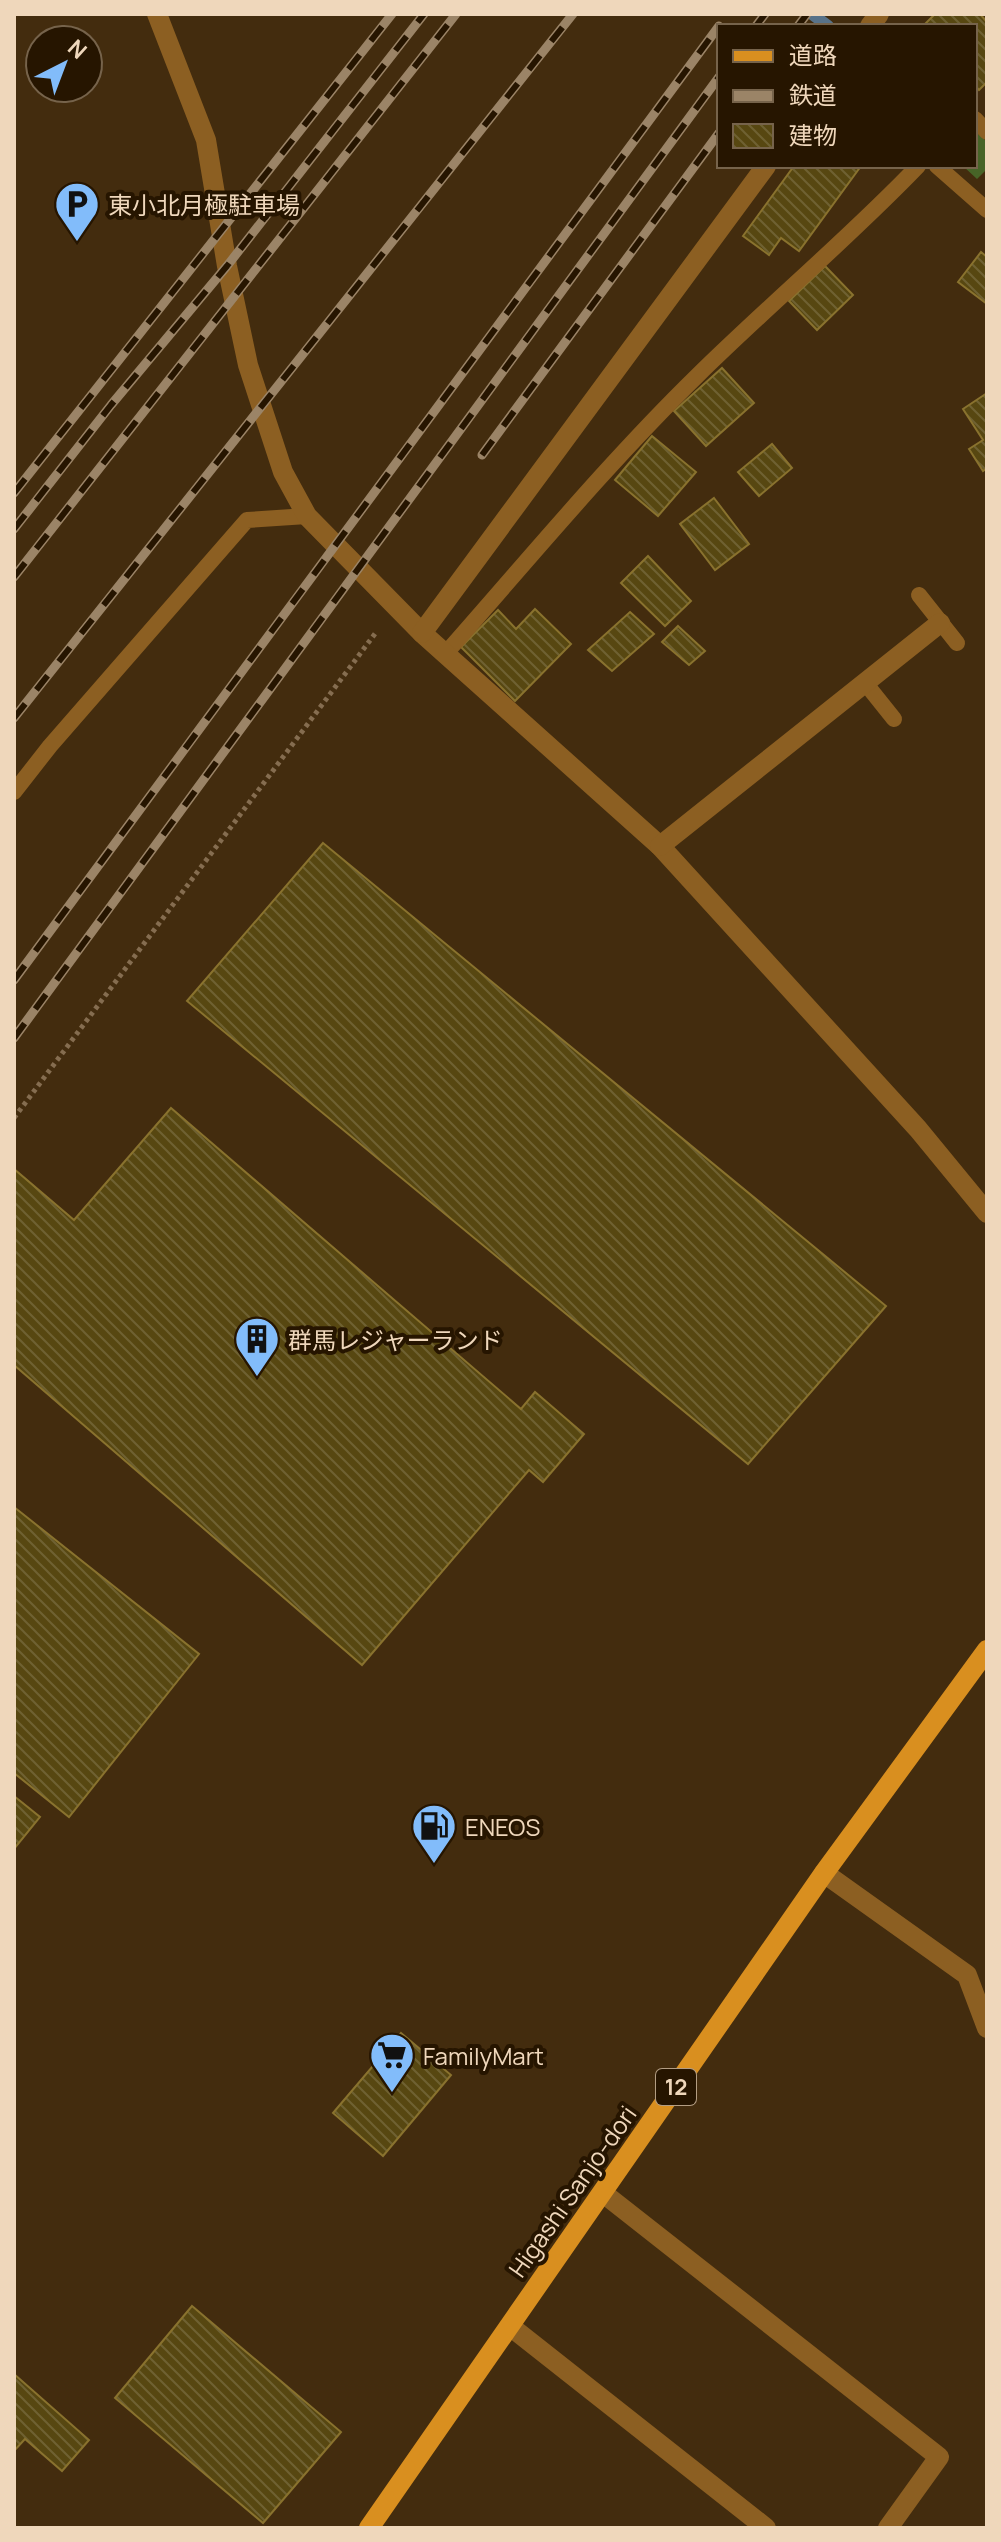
<svg xmlns="http://www.w3.org/2000/svg" width="1001" height="2542" viewBox="0 0 1001 2542" font-family="Manrope,'Noto Sans JP',sans-serif">
<style>
.park{fill:#476427}
.lines{fill:none;stroke-linecap:round;stroke-linejoin:round}
.stream{stroke:#587289;stroke-width:12}
.building{fill:url(#building-back-hatch);stroke:#89722e;stroke-width:2}
.path{stroke:#856d50;stroke-width:5;stroke-dasharray:4 4;stroke-linecap:butt}
.lane{stroke:#8c5f22;stroke-width:16}
.street{stroke:#8c5f22;stroke-width:20}
.primary{stroke:#d98f1f;stroke-width:20}
.rail-casing{stroke:#9b8467;stroke-width:9}
.rail{stroke:#261500;stroke-width:6;stroke-dasharray:18;stroke-linecap:butt}
.labels{text-anchor:middle;dominant-baseline:central;stroke-width:8;stroke-linejoin:round;paint-order:stroke}
.shield{fill:#261500;stroke:#b39d83;stroke-width:2}
.shield-label{font-size:22px;font-weight:bold;fill:#efd7bb}
.poi-label{font-size:24px;fill:#efd7bb;stroke:#261500;text-anchor:start}
.street-label{font-size:24px;fill:#efd7bb;stroke:#261500}
</style>
<defs>
<pattern id="building-back-hatch" width="6" height="6" patternUnits="userSpaceOnUse" patternTransform="scale(2)"><rect width="6" height="6" fill="#574711"/><path d="M-1 5l2 2M0 0l6 6M5-1l2 2" fill="none" stroke="#6f6132"/></pattern>
</defs>
<rect width="100%" height="100%" fill="#432c0e"/>
<polygon class="park" points="975,131 987,142 987,169 977,179 963,166 975,166"/>
<g class="lines">
<polyline class="stream" points="812,14 828,26"/>
</g>
<g class="building">
<polygon points="935,14 980,14 987,22 987,82 979,90 975,85 975,26 923,26"/>
<polygon points="794,166 861,166 799,251 781,238 769,255 743,236"/>
<polygon points="981,252 987,257 987,304 958,282"/>
<polygon points="825,266 853,295 817,330 789,301"/>
<polygon points="722,368 754,403 706,446 674,411"/>
<polygon points="987,393 987,468 983,471 969,449 983,440 963,409"/>
<polygon points="652,436 696,472 658,516 615,480"/>
<polygon points="772,444 792,468 759,496 738,472"/>
<polygon points="714,498 749,544 715,570 680,524"/>
<polygon points="648,556 691,601 665,626 621,583"/>
<polygon points="535,609 571,644 515,701 461,647 498,610 516,629"/>
<polygon points="630,612 654,634 612,671 588,650"/>
<polygon points="678,626 705,651 689,665 662,642"/>
<polygon points="323,843 886,1306 748,1464 187,1001"/>
<polygon points="171,1108 521,1409 535,1392 584,1434 543,1482 529,1470 362,1665 14,1365 14,1169 74,1220"/>
<polygon points="14,1507 199,1654 69,1817 14,1773"/>
<polygon points="14,1796 40,1817 14,1849"/>
<polygon points="401,2033 451,2075 383,2156 333,2113"/>
<polygon points="192,2306 341,2432 263,2523 115,2398"/>
<polygon points="14,2374 89,2440 62,2471 25,2439 14,2451"/>
</g>
<g class="lines">
<polyline class="path" points="14,1118 377,631"/>
<g class="lane">
<polyline points="975,119 987,132"/>
<polyline points="937,166 987,210"/>
<polyline points="919,595 957,643"/>
<path d="M446,653C529,559 609,462 698,375C770,304 848,239 918,166"/>
<polyline points="866,684 894,719"/>
<polyline points="14,792 50,746 247,520 307,516"/>
</g>
<g class="street">
<polyline points="157,14 206,140 227,266 248,365 283,472 307,516 422,633 660,846 918,1129 987,1213"/>
<polyline points="870,26 879,14"/>
<polyline points="422,633 766,166"/>
<polyline points="660,846 940,623"/>
<polyline points="824,1873 967,1975 987,2028"/>
<polyline points="603,2193 939,2457 888,2528"/>
<polyline points="510,2326 766,2528"/>
</g>
<polyline class="primary" points="369,2528 824,1873 987,1650"/>
<g class="rail-casing">
<g id="rail">
<polyline points="756,26 765,14"/>
<polyline points="798,26 807,14"/>
<polyline points="482,455 719,133"/>
<polyline points="14,493 392,14"/>
<polyline points="14,529 111,405 227,266 424,14"/>
<polyline points="14,577 456,14"/>
<polyline points="14,718 573,14"/>
<polyline points="14,980 719,26"/>
<polyline points="14,1038 719,77"/>
</g>
</g>
<use href="#rail" class="rail"/>
</g>
<defs>
<g id="parking-pin" transform="scale(2.3)"><path d="M0 17L-7.5 6A9.5 9.5 0 1 1 7.5 6Z" fill="#82bcfa" stroke="#261500"/><path d="M-3.5-5.5H1a3.5 3.5 0 0 1 0 7H-1V5.5H-3.5ZM-1-3.4V-.6H.8a1.4 1.4 0 0 0 0-2.8Z" fill="#111"/></g>
<g id="building-pin" transform="scale(2.3)"><path d="M0 17L-7.5 6A9.5 9.5 0 1 1 7.5 6Z" fill="#82bcfa" stroke="#261500"/><path d="M-4-6H4V6H1V3H-1V6H-4ZM-2.5-4.3h1.7v1.8h-1.7ZM.8-4.3h1.7v1.8H.8ZM-2.5-1h1.7V.8h-1.7ZM.8-1h1.7V.8H.8Z" fill="#111"/></g>
<g id="fuel-pin" transform="scale(2.3)"><path d="M0 17L-7.5 6A9.5 9.5 0 1 1 7.5 6Z" fill="#82bcfa" stroke="#261500"/><path d="M-5.5-6h7V0h2V4h1.3V-2.5L3-4.5l.8-.8L6-3V5H2.5V1h-1V6h-7ZM-4.2-4.7v3.2H.2V-4.7Z" fill="#111"/></g>
<g id="supermarket-pin" transform="scale(2.3)"><path d="M0 17L-7.5 6A9.5 9.5 0 1 1 7.5 6Z" fill="#82bcfa" stroke="#261500"/><path d="M-6-5.5h2.5l.6 2H6L4.5 2H-2.5L-4.4-4H-6ZM-1.5 3.2a1.3 1.3 0 1 0 .1 0ZM3 3.2a1.3 1.3 0 1 0 .1 0Z" fill="#111"/></g>
</defs>
<g fill-rule="evenodd">
<use href="#parking-pin" x="77" y="204"/>
<use href="#building-pin" x="257" y="1339"/>
<use href="#fuel-pin" x="434" y="1826"/>
<use href="#supermarket-pin" x="392" y="2055"/>
</g>
<g class="labels">
<rect class="shield" x="656" y="2069" width="40" height="36" rx="6"/>
<g class="shield-label">
<text x="676" y="2087">12</text>
</g>
<g class="poi-label">
<text x="108" y="204">東小北月極駐車場</text>
<text x="288" y="1339">群馬レジャーランド</text>
<text x="465" y="1826">ENEOS</text>
<text x="423" y="2055">FamilyMart</text>
</g>
<g class="street-label">
<text transform="translate(572 2191) rotate(-55)">Higashi Sanjo-dori</text>
</g>
</g>
<rect width="1001" height="2542" fill="none" stroke="#efd7bb" stroke-width="32"/>
<rect x="717" y="24" width="260" height="144" fill="#261500" stroke="#76634b" stroke-width="2"/>
<rect x="733" y="50" width="40" height="12" fill="#d98f1f" stroke="#76634b" stroke-width="2"/>
<text x="789" y="64" font-size="24" fill="#efd7bb">道路</text>
<rect x="733" y="90" width="40" height="12" fill="#9b8467" stroke="#76634b" stroke-width="2"/>
<text x="789" y="104" font-size="24" fill="#efd7bb">鉄道</text>
<rect x="733" y="124" width="40" height="24" fill="url(#building-back-hatch)" stroke="#76634b" stroke-width="2"/>
<text x="789" y="144" font-size="24" fill="#efd7bb">建物</text>
<g transform="translate(64 64) rotate(42)"><circle r="38" fill="#261500" stroke="#76634b" stroke-width="2"/>
<path d="M0-6L14 30L0 20L-14 30Z" fill="#82bcfa"/>
<text y="-12" font-size="22" font-weight="bold" text-anchor="middle" fill="#efd7bb">N</text>
</g>
</svg>
